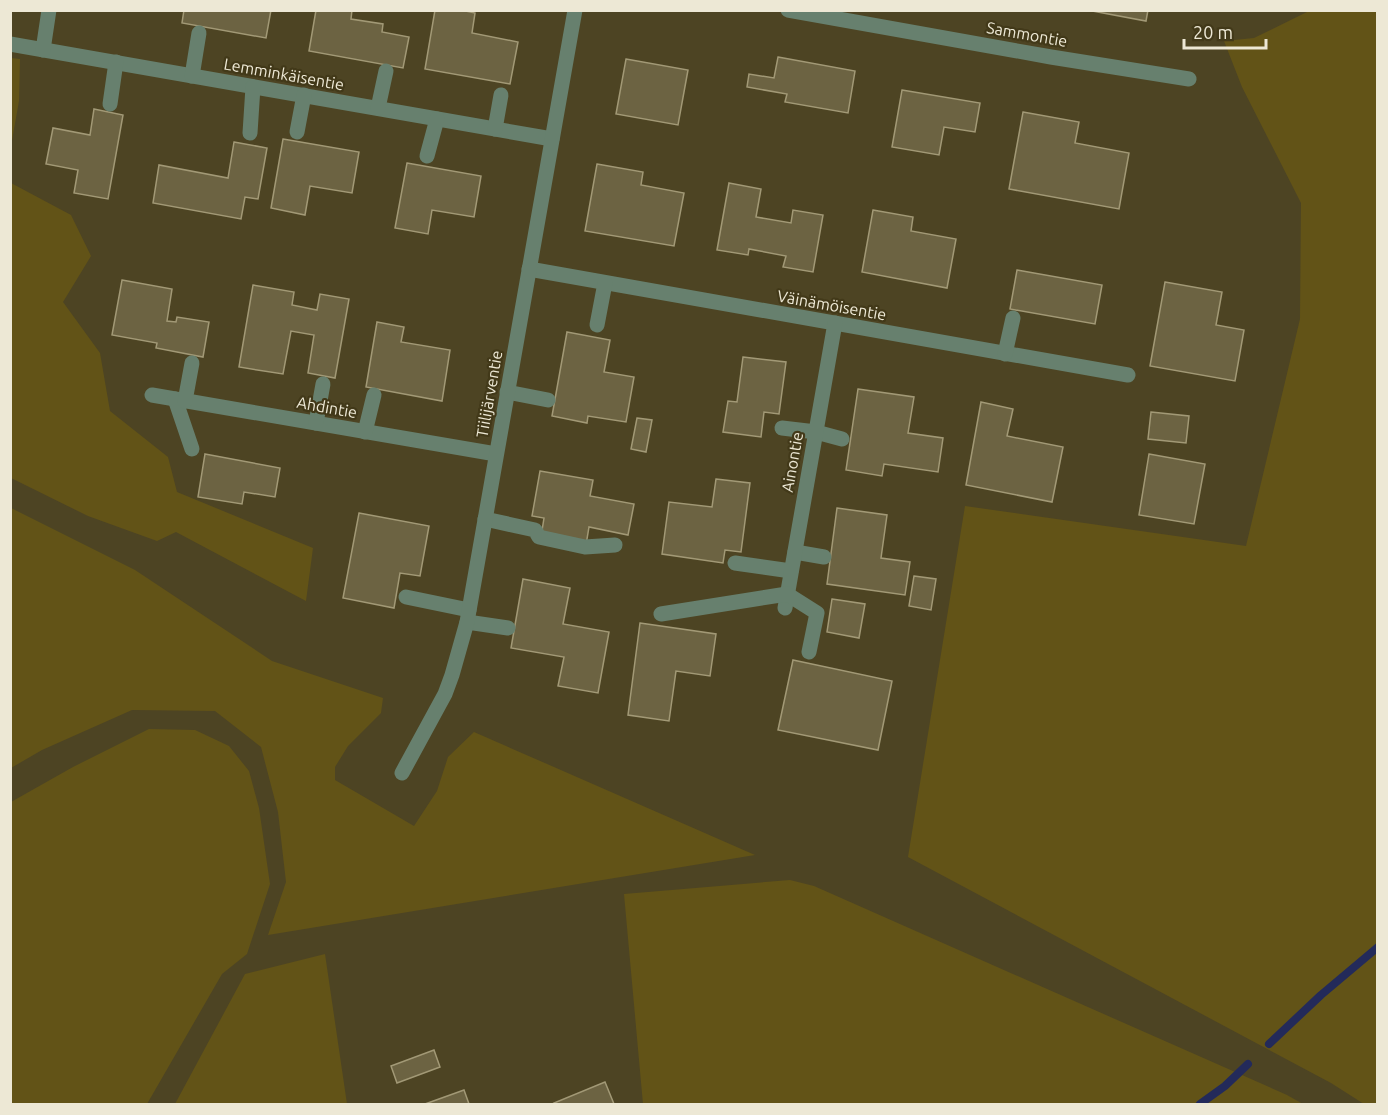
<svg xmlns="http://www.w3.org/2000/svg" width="1388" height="1115" viewBox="0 0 1388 1115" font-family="Ubuntu,sans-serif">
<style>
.green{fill:#625317}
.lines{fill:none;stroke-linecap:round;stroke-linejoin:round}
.stream{stroke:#232a5a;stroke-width:8}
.building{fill:#6c6342;stroke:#a29976;stroke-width:1.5}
.minor{stroke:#67806e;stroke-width:15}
.labels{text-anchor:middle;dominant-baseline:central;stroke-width:4.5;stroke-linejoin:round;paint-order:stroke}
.street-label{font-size:16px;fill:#ede8d5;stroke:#423919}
</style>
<rect width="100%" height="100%" fill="#4d4423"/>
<g class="green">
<polygon points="1309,11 1377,11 1377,1104 1364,1104 1331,1083 908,857 965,506 1246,546 1300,319 1301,203 1242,87 1224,41 1254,38"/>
<polygon points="11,58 20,59 19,101 11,146"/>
<polygon points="11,183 71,215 91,256 63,302 100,353 110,411 168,457 177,492 313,548 306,601 176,532 157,541 88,516 11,478"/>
<polygon points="11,508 135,570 272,661 383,698 381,713 348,746 335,767 335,780 414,826 437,791 448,757 474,732 755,855 268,935 286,882 278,812 261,747 215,711 132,710 42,750 11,768"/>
<polygon points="149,729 195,730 229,746 249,771 259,808 270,884 247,954 222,974 147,1104 11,1104 11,802 73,767"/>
<polygon points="790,880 814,886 1287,1095 1303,1104 643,1104 624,894"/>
<polygon points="325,954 347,1104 175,1104 245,974"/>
</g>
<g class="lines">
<g class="stream">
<polyline points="1269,1044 1321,995 1378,947"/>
<polyline points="1200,1104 1225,1086 1248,1064"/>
</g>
</g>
<g class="building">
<polygon points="184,10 271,10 266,38 182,23"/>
<polygon points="316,10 352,10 351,19 383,24 382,32 409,37 403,68 309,51"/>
<polygon points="435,10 461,10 475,13 472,33 518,42 510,84 425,69"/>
<polygon points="1087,10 1148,10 1146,21"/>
<polygon points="778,57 855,71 848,113 785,102 787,94 747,87 749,74 774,78"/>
<polygon points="626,59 688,70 678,125 616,114"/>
<polygon points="902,90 980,103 975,132 944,127 939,155 892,147"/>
<polygon points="94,109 123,115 108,199 74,193 78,170 46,164 53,128 90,135"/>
<polygon points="1023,112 1079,122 1075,143 1129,153 1119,209 1009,189"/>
<polygon points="283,139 359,152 352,193 310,186 305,215 271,208"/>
<polygon points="234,142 267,148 258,199 245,197 241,219 153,203 159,165 228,178"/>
<polygon points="407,163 481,176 474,217 432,210 428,234 395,228"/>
<polygon points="597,164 643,172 641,185 684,193 674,246 585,231"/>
<polygon points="729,183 761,189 756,217 791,223 793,210 823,215 813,272 783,267 786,256 749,249 748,255 717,250"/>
<polygon points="873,210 913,217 911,231 956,239 947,288 862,272"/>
<polygon points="1017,270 1102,285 1095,324 1010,309"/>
<polygon points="122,280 172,289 167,321 176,322 177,317 209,322 203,357 156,348 157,343 112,335"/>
<polygon points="1165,282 1222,292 1216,325 1244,330 1235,381 1150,366"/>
<polygon points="253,285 294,292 292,305 317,310 320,294 349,299 335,378 308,373 314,335 291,331 283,374 239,367"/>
<polygon points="377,322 404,327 401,342 450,350 442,401 366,387"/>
<polygon points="567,332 610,340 604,372 634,377 626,422 588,416 587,423 552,416"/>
<polygon points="743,357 786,362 779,414 764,412 761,437 723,432 728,401 737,402"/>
<polygon points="858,389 914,397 908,433 943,438 938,472 884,464 882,476 846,470"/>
<polygon points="981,402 1013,409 1007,436 1063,447 1052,502 966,485"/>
<polygon points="1151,412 1189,416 1186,443 1148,439"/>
<polygon points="637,418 652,420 646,452 631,449"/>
<polygon points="205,454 280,468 275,497 244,492 242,504 198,497"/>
<polygon points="1149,454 1205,464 1194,524 1139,515"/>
<polygon points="540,471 593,480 590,496 634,504 628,535 589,527 586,545 541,537 544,518 532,516"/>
<polygon points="716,479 750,483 741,552 725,550 723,563 662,554 669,502 712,507"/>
<polygon points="837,508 887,515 881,558 910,562 905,595 827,584"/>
<polygon points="359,513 429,526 420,576 400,573 394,608 343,598"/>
<polygon points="914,576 936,579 931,610 909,606"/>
<polygon points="523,579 570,588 563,624 609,632 598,693 558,686 564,657 511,648"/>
<polygon points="832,599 865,604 859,638 827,632"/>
<polygon points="640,623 716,634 710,676 676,671 669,721 628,715"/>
<polygon points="793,660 892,681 878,750 778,730"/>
<polygon points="434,1050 440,1067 397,1083 391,1066"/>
<polygon points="605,1082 614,1104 555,1104 554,1103"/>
<polygon points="464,1090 469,1104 425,1104"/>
</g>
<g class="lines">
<g class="minor">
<polyline points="788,10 1051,57 1189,79"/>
<polyline points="10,44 552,139"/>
<polyline points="43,50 49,10"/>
<polyline points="192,76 199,33"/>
<polyline points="110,104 116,62"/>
<polyline points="378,108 386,71"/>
<polyline points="495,129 501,95"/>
<polyline points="297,132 304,95"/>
<polyline points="250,133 253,87"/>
<polyline points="427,156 437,119"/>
<polyline points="529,269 1128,375"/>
<polyline points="597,325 605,283"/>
<polyline points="1005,354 1013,318"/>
<polyline points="507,392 548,400"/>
<polyline points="152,395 496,454"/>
<polyline points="175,399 192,449"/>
<polyline points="185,401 192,363"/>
<polyline points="316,423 323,384"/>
<polyline points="782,428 816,432 842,439"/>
<polyline points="365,432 374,395"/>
<polyline points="485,519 535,530 539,537 585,547 615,545"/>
<polyline points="795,552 824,557"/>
<polyline points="735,563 791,571"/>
<polyline points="406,597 469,610"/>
<polyline points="785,608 835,323"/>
<polyline points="661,614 787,594 817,613 809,652"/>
<polyline points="467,622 508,628"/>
<polyline points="402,773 445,694 452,675 467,622 575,10"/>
</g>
</g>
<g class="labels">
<g class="street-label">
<text transform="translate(1027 34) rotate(10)">Sammontie</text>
<text transform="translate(284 74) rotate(10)">Lemminkäisentie</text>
<text transform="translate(832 305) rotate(10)">Väinämöisentie</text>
<text transform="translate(489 394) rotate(-80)">Tiilijärventie</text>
<text transform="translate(327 407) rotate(10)">Ahdintie</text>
<text transform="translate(792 462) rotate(-80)">Ainontie</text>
</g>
</g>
<rect width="1388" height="1115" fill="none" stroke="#ede8d5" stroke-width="24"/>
<path d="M1184 39v9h82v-9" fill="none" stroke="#ede8d5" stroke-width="3"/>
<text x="1193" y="39" font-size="18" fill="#ede8d5" stroke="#423919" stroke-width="4.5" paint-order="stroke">20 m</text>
</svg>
